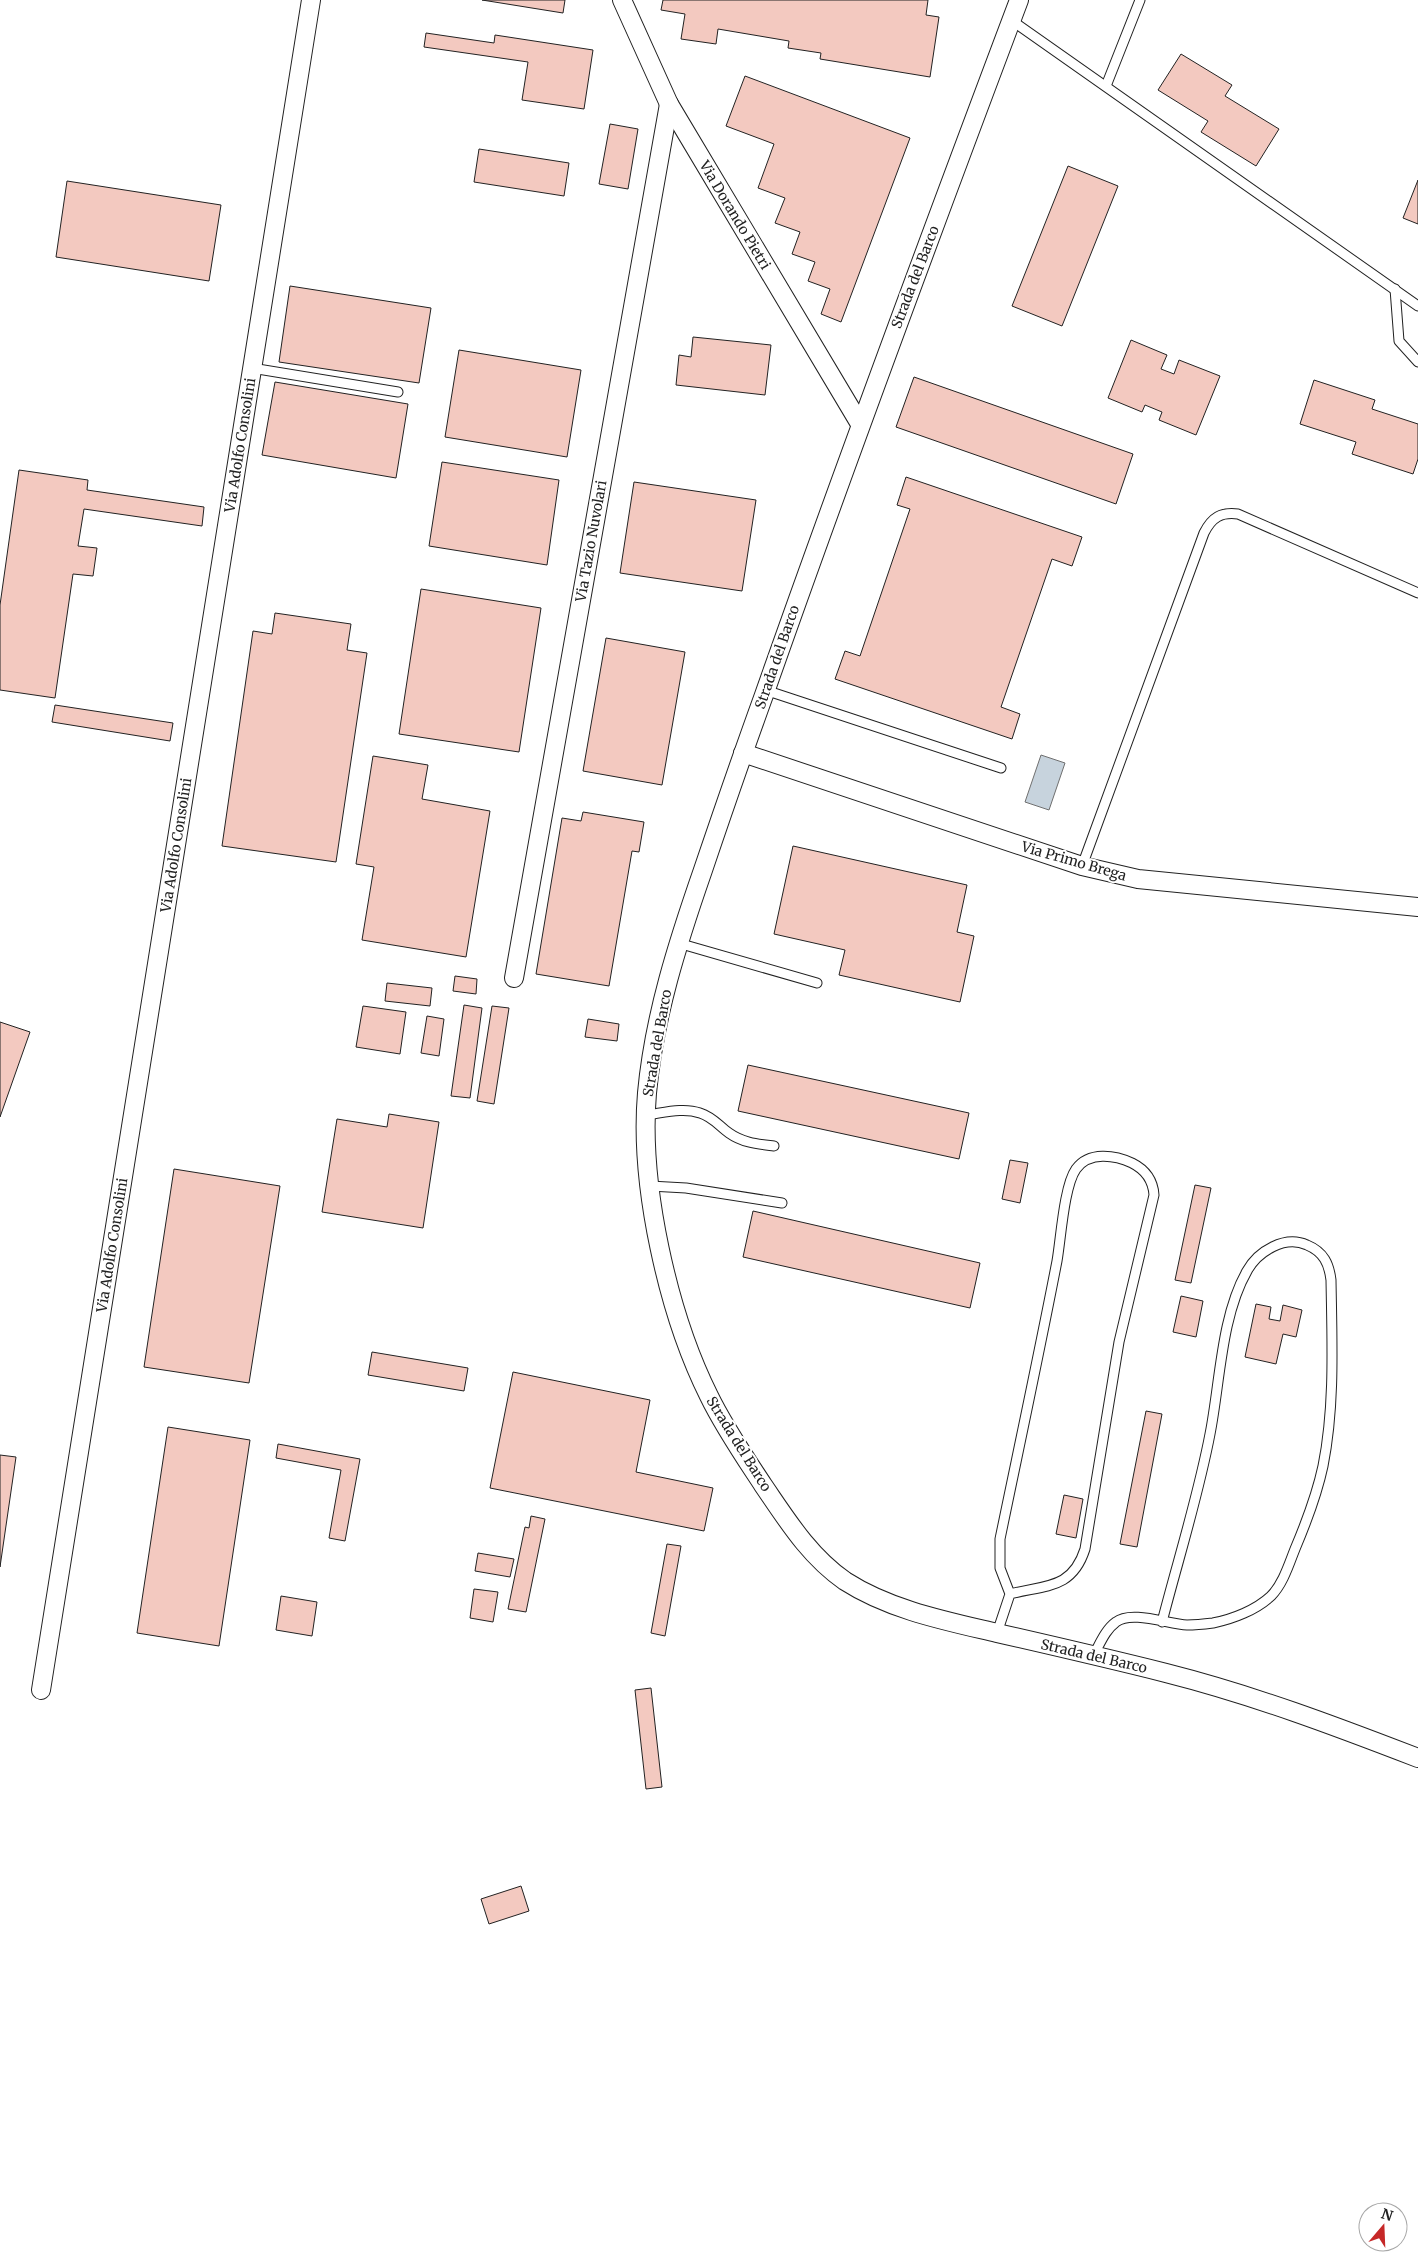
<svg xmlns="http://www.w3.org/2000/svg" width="1418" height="2262" viewBox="0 0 1418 2262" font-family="Merriweather,serif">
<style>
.water{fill:#c7d3dd;stroke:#6f6f6f}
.building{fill:#f3c9c0;stroke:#222}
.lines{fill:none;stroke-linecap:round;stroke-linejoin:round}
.service-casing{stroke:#222;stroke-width:11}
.minor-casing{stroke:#222;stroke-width:20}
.service{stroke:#fff;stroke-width:9}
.minor{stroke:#fff;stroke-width:18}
.labels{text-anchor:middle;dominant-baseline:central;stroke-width:4;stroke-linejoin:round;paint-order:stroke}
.street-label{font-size:14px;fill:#222;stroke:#fff}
</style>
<rect width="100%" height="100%" fill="#fff"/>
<polygon class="water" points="1041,755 1065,763 1049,810 1025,802"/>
<g class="building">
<polygon points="482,0 565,0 563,13"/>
<polygon points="663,0 928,0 926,15 939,17 930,77 820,59 821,53 788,48 789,41 718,29 716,44 681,39 685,14 661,10"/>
<polygon points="426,33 494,43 495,35 593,50 584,109 522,100 528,62 424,47"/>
<polygon points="1181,54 1232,85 1225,96 1279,129 1256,166 1201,132 1208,121 1158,90"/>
<polygon points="745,76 910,138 841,322 821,314 830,289 808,281 815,262 792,254 800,232 775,223 785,198 758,188 774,144 726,126"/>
<polygon points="610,124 638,129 628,189 599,184"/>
<polygon points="479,149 569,163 564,196 474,182"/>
<polygon points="1068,166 1118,186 1062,326 1012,306"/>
<polygon points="1418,180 1418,224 1403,218"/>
<polygon points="67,181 221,205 209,281 56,257"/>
<polygon points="290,286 431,308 419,383 279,362"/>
<polygon points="693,337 771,345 765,395 676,385 679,355 691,357"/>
<polygon points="1131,340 1167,355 1161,369 1174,374 1179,360 1220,376 1196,435 1159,420 1162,412 1145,405 1142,412 1108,398"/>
<polygon points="459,350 581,370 567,457 445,437"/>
<polygon points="914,377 1133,454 1116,504 896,427"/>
<polygon points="1314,380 1375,400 1372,409 1418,424 1418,459 1413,474 1352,454 1356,442 1300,424"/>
<polygon points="275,382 408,404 396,478 262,455"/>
<polygon points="442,462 559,480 547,565 429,546"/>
<polygon points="19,470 88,480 87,490 204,507 202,526 84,509 78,546 97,548 93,576 73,574 55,698 0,690 0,605"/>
<polygon points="906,477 1082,537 1072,566 1052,559 1001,707 1020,714 1012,739 835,679 845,651 860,656 910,509 897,505"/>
<polygon points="634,482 756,500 742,591 620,573"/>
<polygon points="421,589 541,608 519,752 399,734"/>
<polygon points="275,613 351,624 347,650 367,653 336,862 222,846 253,631 272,634"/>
<polygon points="606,638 685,652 662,785 583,771"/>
<polygon points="55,705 173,723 170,741 52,722"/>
<polygon points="373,756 428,765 422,799 490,811 466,957 362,940 374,867 356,864"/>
<polygon points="583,812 644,822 639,852 632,851 609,986 536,974 562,818 581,821"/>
<polygon points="793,846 967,885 957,932 974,936 960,1002 839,975 845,950 774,934"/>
<polygon points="455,976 477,979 476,994 453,991"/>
<polygon points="387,983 432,988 430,1006 385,1001"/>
<polygon points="464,1005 482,1008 470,1098 451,1096"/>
<polygon points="363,1006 406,1012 400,1054 356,1047"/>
<polygon points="492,1006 509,1008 494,1104 477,1101"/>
<polygon points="427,1016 444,1019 439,1056 421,1053"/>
<polygon points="588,1019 619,1024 617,1041 585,1037"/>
<polygon points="0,1022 30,1032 0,1117"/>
<polygon points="748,1065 969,1113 959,1159 738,1111"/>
<polygon points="389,1114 439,1122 423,1228 322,1212 337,1119 387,1127"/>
<polygon points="1010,1160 1028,1163 1020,1203 1002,1199"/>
<polygon points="174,1169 280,1186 249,1383 144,1367"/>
<polygon points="1195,1185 1211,1188 1191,1283 1175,1280"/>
<polygon points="753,1211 980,1263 970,1308 743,1257"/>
<polygon points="1181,1296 1203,1301 1196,1337 1173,1332"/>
<polygon points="1256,1304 1271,1307 1269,1319 1280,1321 1283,1305 1302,1310 1296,1337 1283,1334 1276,1364 1245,1357"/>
<polygon points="372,1352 468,1368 464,1391 368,1375"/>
<polygon points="513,1372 650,1400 636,1472 713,1488 704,1531 490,1488"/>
<polygon points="1146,1411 1162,1414 1137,1547 1120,1544"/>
<polygon points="168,1427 250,1440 219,1646 137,1633"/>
<polygon points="278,1444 360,1459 345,1541 329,1538 341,1470 276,1458"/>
<polygon points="0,1455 16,1457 0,1567"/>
<polygon points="1064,1495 1083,1499 1076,1538 1056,1534"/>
<polygon points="531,1516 545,1519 526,1612 508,1609 525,1527 529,1528"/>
<polygon points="667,1544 681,1546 665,1636 651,1633"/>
<polygon points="478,1553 514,1559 510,1577 475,1571"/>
<polygon points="474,1589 498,1592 493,1622 470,1618"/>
<polygon points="281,1596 317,1602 312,1636 276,1630"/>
<polygon points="651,1688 662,1787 646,1789 635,1690"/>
<polygon points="521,1886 529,1911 489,1924 481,1899"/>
</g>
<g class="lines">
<g class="service-casing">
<g id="service">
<polyline points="1011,20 1418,306"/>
<polyline points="1106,86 1140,0"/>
<polyline points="1395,289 1399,341 1418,362"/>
<polyline points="252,368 398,392"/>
<polyline points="765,690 1001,768"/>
<path d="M1082,866L1204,533C1212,517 1221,512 1238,514L1418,593"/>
<polyline points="678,943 817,983"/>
<path d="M646,1115C663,1113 683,1107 700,1113C713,1117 719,1126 729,1133C743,1143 758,1144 774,1146"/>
<polyline points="650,1186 686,1188 782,1203"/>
<path d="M997,1633L1010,1594C1044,1585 1072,1590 1085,1549L1119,1342L1154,1195C1153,1180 1146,1170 1132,1163C1115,1155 1089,1151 1076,1169C1064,1186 1061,1238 1057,1261C1039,1354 1019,1447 1000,1539V1568L1010,1594"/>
<path d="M1093,1656C1100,1644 1105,1630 1116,1622C1131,1610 1168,1624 1187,1625C1195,1625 1205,1624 1213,1623C1233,1619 1256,1610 1271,1596C1283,1584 1289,1564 1295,1549C1306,1523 1317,1494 1323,1466C1335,1406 1332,1342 1331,1280C1329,1264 1324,1252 1307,1245C1285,1235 1258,1251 1247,1271C1221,1316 1220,1384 1210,1434C1198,1497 1178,1560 1162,1622"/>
</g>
</g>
<g class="minor-casing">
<g id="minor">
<polyline points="622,0 669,104 860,424"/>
<path d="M1019,0C932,231 846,462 764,695C743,753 723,811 703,870C678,942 654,1016 647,1093C639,1185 668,1314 709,1396C724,1427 744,1456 763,1485C787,1520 809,1556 845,1581C890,1610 946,1621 997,1633C1054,1646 1110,1659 1166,1673C1253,1695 1335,1726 1418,1758"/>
<polyline points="743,753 1082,866 1138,879 1418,907"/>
<polyline points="514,978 669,104"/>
<polyline points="41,1690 311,0"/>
</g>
</g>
<use href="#service" class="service"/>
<use href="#minor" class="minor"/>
</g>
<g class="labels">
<g class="street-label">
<text transform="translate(735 215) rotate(59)">Via Dorando Pietri</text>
<text transform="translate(915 277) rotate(-69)">Strada del Barco</text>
<text transform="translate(240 445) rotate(-81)">Via Adolfo Consolini</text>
<text transform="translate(591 541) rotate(-80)">Via Tazio Nuvolari</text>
<text transform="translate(777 657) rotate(-71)">Strada del Barco</text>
<text transform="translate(176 845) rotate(-81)">Via Adolfo Consolini</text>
<text transform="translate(1074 861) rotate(16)">Via Primo Brega</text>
<text transform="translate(657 1043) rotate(-80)">Strada del Barco</text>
<text transform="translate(112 1245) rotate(-81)">Via Adolfo Consolini</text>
<text transform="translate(739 1444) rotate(58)">Strada del Barco</text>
<text transform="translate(1094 1656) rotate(13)">Strada del Barco</text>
</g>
</g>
<g transform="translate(1383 2227) rotate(19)"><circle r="24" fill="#ffffff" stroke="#a7a7a7"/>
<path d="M0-4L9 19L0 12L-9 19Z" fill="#c62828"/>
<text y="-8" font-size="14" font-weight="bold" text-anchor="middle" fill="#222222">N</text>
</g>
</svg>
